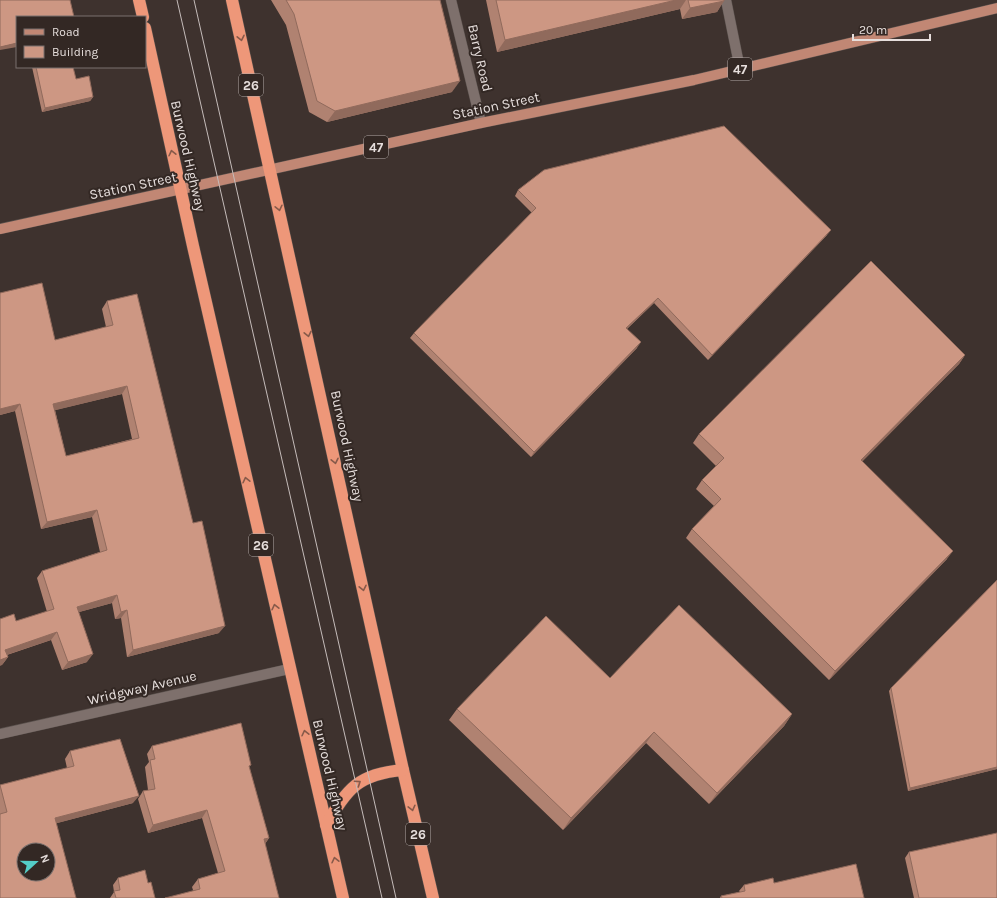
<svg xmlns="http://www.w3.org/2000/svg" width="997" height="898" viewBox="0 0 997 898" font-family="Karla,sans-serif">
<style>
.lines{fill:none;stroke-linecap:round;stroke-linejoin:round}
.street-casing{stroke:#5a514d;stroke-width:11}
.primary-casing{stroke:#5a514d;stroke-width:11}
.highway-casing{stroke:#5a514d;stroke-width:13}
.street{stroke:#7e706c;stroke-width:10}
.primary{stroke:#c18774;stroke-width:10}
.highway{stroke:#ee9779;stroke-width:12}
.tram{stroke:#c5bcba;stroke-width:1}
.wall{fill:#b08271;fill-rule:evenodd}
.shaded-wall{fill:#906a5c}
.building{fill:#cd9783;stroke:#906a5c;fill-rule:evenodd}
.oneway{stroke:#875a4a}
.labels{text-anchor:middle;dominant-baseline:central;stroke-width:4;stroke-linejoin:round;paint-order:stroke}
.shield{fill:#332824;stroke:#b0a7a5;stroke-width:1}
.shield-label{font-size:13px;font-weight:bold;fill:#e6dedc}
.street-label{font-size:14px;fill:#e6dedc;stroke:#332824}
</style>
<rect width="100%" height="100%" fill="#3e322e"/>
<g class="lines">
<g class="street-casing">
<g id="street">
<polyline points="451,0 481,123"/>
<polyline points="726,0 740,69"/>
<polyline points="0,734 289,669"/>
</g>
</g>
<g class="primary-casing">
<polyline id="primary" points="0,229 481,123 694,80 997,8"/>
</g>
<g class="highway-casing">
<g id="highway">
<polyline points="139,0 143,17"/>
<polyline points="232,0 403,770 433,898"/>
<polyline points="145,28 193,246 343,898"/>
<path d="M326,825C348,788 358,774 403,770"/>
</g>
</g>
<use href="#street" class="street"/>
<use href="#primary" class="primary"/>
<use href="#highway" class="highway"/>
<g class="tram">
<polyline points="177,0 382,898"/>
<polyline points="194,0 396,898"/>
</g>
</g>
<g class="wall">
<polygon points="271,0 440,0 452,92 327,122 309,112 286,25"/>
<polygon points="486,0 724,0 717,12 682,19 680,9 497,52"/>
<polygon points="32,67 73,67 76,79 93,97 90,101 42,112"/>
<polygon points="518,190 827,235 708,360 654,303 627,329 637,348 531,457 410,338 414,333 532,213 515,196"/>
<path d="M0,293L55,340L106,327L102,309L107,301L219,633L127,657L121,618L115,619L112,603L79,612L87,662L62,670L51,640L7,655L8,657L2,665L16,621L47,612L37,578L42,571L100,552L92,517L41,529L15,411L0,415ZM122,394L132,439L66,456L55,410Z"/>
<polygon points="965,355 959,364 862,461 947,559 829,680 686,538 692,529 714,506 696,489 702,480 716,466 693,443 699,434"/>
<polygon points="610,678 792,714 784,726 709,804 646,743 563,830 449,720 457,709"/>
<polygon points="891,688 997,769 908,791 889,691"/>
<polygon points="152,746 249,768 269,838 265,844 279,898 193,890 192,887 198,879 218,873 202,818 148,833 138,799 143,791 148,790 145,767 149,762 147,754"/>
<polygon points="70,751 133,803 57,823 0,898 0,785 67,768 65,759"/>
<polygon points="909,852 997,898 914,898 905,858"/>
<polygon points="118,878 148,883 155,898 110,898 114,892 113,885"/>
<polygon points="774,883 864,898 720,898 721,896 740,892 739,891 744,885"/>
</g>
<g class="shaded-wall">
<polygon points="676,0 686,0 680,9 497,52 505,40"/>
<polygon points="724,1 717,12 682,19 690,8"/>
<polygon points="17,43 17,47 0,50 0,47"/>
<polygon points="460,81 452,92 327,122 335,111"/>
<polygon points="93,97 90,101 42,112 45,108"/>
<polygon points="831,230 827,235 708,360 712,355"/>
<polygon points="658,298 654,303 622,333 626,328"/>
<polygon points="641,342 637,348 531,457 534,452"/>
<polygon points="965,355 959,364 855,469 861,460"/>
<polygon points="127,386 122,394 48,412 53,404"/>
<polygon points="20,404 15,411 0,415 0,409"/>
<polygon points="97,510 92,517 41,529 47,522"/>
<polygon points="953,551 947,559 829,680 835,671"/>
<polygon points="117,595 112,603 72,614 77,607"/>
<polygon points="127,610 121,618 115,619 121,612"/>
<polygon points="225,626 219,633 127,657 133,650"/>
<polygon points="57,632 51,640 0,657 5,650"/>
<polygon points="93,654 87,662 62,670 68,662"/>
<polygon points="8,657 2,665 0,666 0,660"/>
<polygon points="792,714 784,726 709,804 717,793"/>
<polygon points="654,732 646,743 563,830 571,818"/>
<polygon points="997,767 997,769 908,791 910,788"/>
<polygon points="139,796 133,803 50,825 55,818"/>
<polygon points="207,810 202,818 148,833 153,825"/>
<polygon points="269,838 264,845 264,839"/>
</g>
<g class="building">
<polygon points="0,0 70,0 74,17 17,17 17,43 0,47"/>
<polygon points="286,0 440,0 460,81 335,111 317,101 294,14"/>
<polygon points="496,0 676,0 505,40"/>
<polygon points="688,0 724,0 724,1 690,8"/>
<polygon points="36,67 73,67 76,79 89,76 93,97 45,108"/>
<polygon points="724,126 831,230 712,355 658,298 626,328 641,342 534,452 414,333 536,208 518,190 544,170"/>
<polygon points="871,261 965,355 861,460 953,551 835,671 692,529 721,499 702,480 724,458 699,434"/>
<path d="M42,283L55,340L113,325L107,301L137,294L193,523L202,521L225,626L133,650L127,610L121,612L117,595L77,607L93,654L68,662L57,632L5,650L8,657L0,660V619L14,614L16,621L54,609L42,571L107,550L97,510L47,522L20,404L0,409V293ZM127,386L139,438L66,456L53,404Z"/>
<polygon points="997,580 997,767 910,788 891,688"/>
<polygon points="679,605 792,714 717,793 654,732 571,818 457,709 546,616 610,678"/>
<polygon points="241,723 251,765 249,766 269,838 264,839 279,898 165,898 200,889 198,879 225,871 207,810 153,825 143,791 155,789 150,760 155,759 152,746"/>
<path d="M120,739L139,796L55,818L76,898H0V814L7,812L0,785L74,766L70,751ZM24,850H48V874H24Z"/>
<polygon points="997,833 997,898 919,898 909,852"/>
<polygon points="856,864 864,898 722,898 721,896 745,891 744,885 773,878 774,883"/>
<polygon points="145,870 148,883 151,882 155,898 116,898 114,891 120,890 118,878"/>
</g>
<defs><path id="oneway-chevron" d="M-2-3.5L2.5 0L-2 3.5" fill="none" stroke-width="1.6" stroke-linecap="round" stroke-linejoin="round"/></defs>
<g class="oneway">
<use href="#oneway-chevron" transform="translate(241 38) rotate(78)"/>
<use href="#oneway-chevron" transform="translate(172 153) rotate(-103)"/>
<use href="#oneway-chevron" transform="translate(279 208) rotate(77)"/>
<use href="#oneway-chevron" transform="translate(308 334) rotate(78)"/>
<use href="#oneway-chevron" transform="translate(335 461) rotate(78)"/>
<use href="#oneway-chevron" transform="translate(246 480) rotate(-103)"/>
<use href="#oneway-chevron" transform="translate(363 588) rotate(78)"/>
<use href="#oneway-chevron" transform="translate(275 607) rotate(-103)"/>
<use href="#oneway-chevron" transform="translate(305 733) rotate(-103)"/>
<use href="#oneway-chevron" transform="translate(358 783) rotate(-34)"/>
<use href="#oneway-chevron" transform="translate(412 808) rotate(76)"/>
<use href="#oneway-chevron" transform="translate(335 860) rotate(-103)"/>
</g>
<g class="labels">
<g class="shield">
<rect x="728" y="58" width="24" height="22" rx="3"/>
<rect x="239" y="74" width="24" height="22" rx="3"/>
<rect x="364" y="136" width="24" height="22" rx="3"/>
<rect x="249" y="534" width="24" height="22" rx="3"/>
<rect x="406" y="823" width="24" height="22" rx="3"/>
</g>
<g class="shield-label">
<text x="740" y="69">47</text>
<text x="251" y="85">26</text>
<text x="376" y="147">47</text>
<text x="261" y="545">26</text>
<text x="418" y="834">26</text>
</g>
<g class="street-label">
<text transform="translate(480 58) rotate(77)">Barry Road</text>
<text transform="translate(496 106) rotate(-12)">Station Street</text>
<text transform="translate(188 156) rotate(77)">Burwood Highway</text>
<text transform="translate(133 186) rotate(-12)">Station Street</text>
<text transform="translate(347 446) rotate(78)">Burwood Highway</text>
<text transform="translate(142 688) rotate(-13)">Wridgway Avenue</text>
<text transform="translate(330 775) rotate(77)">Burwood Highway</text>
</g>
</g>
<rect x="16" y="16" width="130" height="52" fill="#332824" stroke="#7b716e"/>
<rect x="24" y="29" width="20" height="6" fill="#c18774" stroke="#7b716e"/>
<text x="52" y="36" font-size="12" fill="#e6dedc">Road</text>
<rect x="24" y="46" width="20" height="12" fill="#cd9783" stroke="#7b716e"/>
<text x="52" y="56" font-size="12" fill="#e6dedc">Building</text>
<g transform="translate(36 862) rotate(69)"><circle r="19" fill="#332824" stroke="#7b716e"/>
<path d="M0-3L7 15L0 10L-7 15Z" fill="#54cdc7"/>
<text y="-6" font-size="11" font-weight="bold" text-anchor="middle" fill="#e6dedc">N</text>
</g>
<path d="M853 34v6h77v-6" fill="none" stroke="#e6dedc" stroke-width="2"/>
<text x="859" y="34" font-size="12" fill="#e6dedc" stroke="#332824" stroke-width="3" paint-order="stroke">20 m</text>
</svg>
